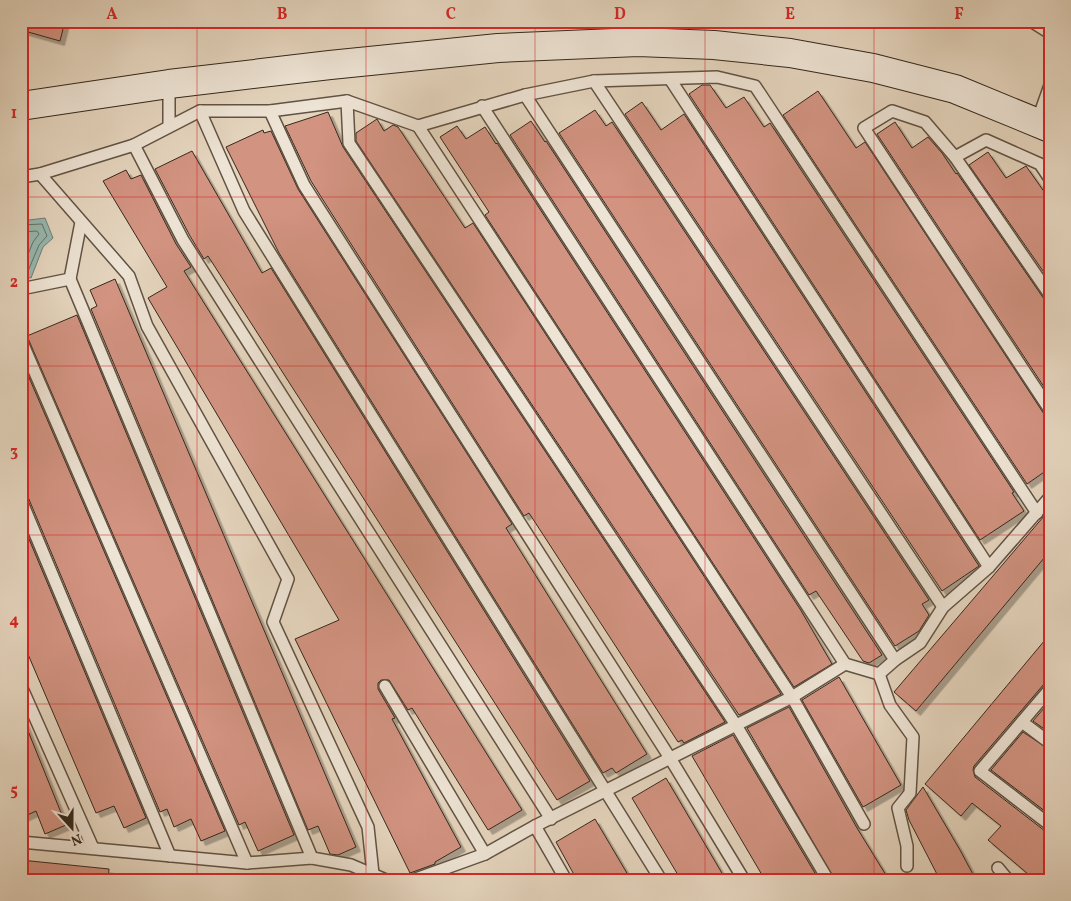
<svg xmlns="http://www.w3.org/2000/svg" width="1071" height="901" viewBox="0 0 1071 901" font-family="Vollkorn,serif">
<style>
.water{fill:#96b9b0;stroke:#6f7f75}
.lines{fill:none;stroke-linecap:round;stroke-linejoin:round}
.shore{stroke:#667066;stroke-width:1}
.building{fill:#d29381;stroke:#35281c;filter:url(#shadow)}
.lane-casing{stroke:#615344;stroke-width:14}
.secondary-casing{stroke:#35281c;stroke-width:30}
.lane{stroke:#eee4d5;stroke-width:11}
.secondary{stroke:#eee4d5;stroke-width:28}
.grid{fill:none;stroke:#d62828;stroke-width:1;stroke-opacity:0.55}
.neatline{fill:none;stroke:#d62828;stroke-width:2}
.grid-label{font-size:16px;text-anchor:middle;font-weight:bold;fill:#d62828}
</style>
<defs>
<filter id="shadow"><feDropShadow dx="4.5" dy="4.5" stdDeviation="0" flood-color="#0004"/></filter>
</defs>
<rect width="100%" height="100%" fill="#e5d5be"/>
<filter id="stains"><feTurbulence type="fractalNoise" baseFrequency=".004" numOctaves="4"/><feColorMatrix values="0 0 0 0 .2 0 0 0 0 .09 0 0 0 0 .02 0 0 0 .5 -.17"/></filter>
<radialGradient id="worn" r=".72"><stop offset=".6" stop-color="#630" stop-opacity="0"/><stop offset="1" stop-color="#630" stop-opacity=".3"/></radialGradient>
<polygon class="water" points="45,218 53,238 43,247 31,278 21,277 21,221"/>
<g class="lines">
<g class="shore">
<polyline points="21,225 42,224 47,236 39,245 28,271 21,272"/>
<polyline points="21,232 37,231 39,234 33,242 24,264 21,266"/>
</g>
</g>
<g class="building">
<polygon points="21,21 65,21 60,41 21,30"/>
<polygon points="702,85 710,85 726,108 744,97 764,127 770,123 1014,492 1012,493 1024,511 980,540 689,94"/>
<polygon points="818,91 856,148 865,142 1044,414 1050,417 1050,468 1027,484 783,115"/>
<polygon points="642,102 661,130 684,114 979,566 942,591 625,114"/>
<polygon points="595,110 606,126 612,122 929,600 922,604 929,615 919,631 895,646 559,133"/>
<polygon points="328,112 343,147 725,722 684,743 682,740 678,742 529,513 524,516 311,181 285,126"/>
<polygon points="377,119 384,131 393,125 398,127 465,228 473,223 781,694 739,715 356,141 356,133"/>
<polygon points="531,121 545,142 546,141 882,655 869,663 863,661 816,591 809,595 510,135"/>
<polygon points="895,122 912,148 928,137 942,153 956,174 957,173 1044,299 1050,302 1050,396 877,134"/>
<polygon points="457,126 466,139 485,127 496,144 497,143 800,609 832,664 794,687 485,215 489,212 440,137"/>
<polygon points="263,130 264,133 271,131 298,189 512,524 506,528 647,754 616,773 612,768 603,773 279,253 226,147"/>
<polygon points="192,151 262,273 271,268 590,781 557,800 208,256 204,259 190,236 155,169"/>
<polygon points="988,152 1006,178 1026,166 1050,200 1050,281 969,165"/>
<polygon points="126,170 131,179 141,175 176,244 191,267 184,271 522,810 488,830 412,708 408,710 389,680 381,680 378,683 378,689 395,718 392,719 461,847 435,862 435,864 410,873 295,639 339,620 148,298 167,287 103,181"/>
<polygon points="115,279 356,847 338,855 330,854 318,826 308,830 91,309 97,306 90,290"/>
<polygon points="77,315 294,835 258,851 245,822 239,825 27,336"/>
<polygon points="21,359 225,831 201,841 191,819 174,827 167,809 160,812 28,497 21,493"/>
<polygon points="1050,509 1050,551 916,711 894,692"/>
<polygon points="21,520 146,818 124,828 114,806 96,813 21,638"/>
<polygon points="1050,634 1050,682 1044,684 974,766 973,770 975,777 1045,831 1050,832 1050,880 1035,880 988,840 1001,826 972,803 961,816 925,784"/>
<polygon points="839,677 901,785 863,807 802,700"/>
<polygon points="1050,701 1050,733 1033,721"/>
<polygon points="789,707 857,828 889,880 835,880 747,728"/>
<polygon points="22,716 66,825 45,834 36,811 21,818"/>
<polygon points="1023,732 1050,750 1050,815 991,770"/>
<polygon points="733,735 819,880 765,880 692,756"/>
<polygon points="666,778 726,880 681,880 632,798"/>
<polygon points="923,787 960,850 976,880 940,880 909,820 906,810"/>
<polygon points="595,819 631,880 577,880 556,842"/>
<polygon points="21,860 109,869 108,880 21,880"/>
</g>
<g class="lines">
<g class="lane-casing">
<g id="lane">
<polyline points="1031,21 1050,33"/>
<polyline points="670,79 989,567"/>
<polyline points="594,81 943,607"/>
<polyline points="169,84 169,126"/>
<polyline points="525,95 895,660"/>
<polyline points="347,101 349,143 736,725 828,880"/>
<polyline points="482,106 845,664"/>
<polyline points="200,111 244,211 661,880"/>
<polyline points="270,111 304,185 670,758 744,880"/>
<polyline points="1037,122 1050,85"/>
<polyline points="418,126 792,697 864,824"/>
<polyline points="134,145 183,240 551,819"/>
<polyline points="955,157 1050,295"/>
<polyline points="40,174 129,276 147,326 288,579 273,622 368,827 373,874"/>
<polyline points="21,177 40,174 134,145 200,111 270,111 347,101 418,126 525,95 594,81 717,77 755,86 1037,513"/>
<polyline points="1050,179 1040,164 986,140 955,157 925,122 892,111 864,128 1050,410"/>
<polyline points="70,279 312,858"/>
<polyline points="21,289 70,279 81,222"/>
<polyline points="21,340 247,863"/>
<polyline points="21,500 170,856"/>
<polyline points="879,674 890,705 913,737 910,793 898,808 907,846 907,866"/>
<polyline points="21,686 93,848"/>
<polyline points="385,686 485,854"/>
<polyline points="1050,689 980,771 1050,825"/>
<polyline points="1022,722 1050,743"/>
<polyline points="21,842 247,863 312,858 351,865 386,880"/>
<polyline points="998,868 1008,880"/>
<polyline points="413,880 485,854 535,826"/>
<polyline points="566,880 535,826 792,697 845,664 879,674 895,660 920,643 943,607 989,567 1050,497"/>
</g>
</g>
<g class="secondary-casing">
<polyline id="secondary" points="21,106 169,84 330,65 498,48 638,42 714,45 790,53 873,68 955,89 1050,128"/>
</g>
<use href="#lane" class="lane"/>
<use href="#secondary" class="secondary"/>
</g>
<path class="grid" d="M197,21V880M366,21V880M535,21V880M705,21V880M874,21V880M21,197H1050M21,366H1050M21,535H1050M21,704H1050"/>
<rect width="1071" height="901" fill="none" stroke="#e5d5be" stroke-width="55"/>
<g transform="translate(72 828) rotate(159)" stroke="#eee4d5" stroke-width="4" paint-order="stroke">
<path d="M0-4L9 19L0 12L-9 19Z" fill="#35281c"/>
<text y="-8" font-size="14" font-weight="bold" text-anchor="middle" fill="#35281c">N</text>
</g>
<rect x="28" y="28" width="1016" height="846" class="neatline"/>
<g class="grid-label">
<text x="112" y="19">A</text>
<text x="282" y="19">B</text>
<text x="451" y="19">C</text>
<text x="620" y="19">D</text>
<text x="790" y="19">E</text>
<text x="959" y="19">F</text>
<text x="14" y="118">1</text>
<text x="14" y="287">2</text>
<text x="14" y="456">3</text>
<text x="14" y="625">4</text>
<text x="14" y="795">5</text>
</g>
<rect width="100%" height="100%" filter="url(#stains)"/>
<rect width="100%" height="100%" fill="url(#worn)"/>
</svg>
